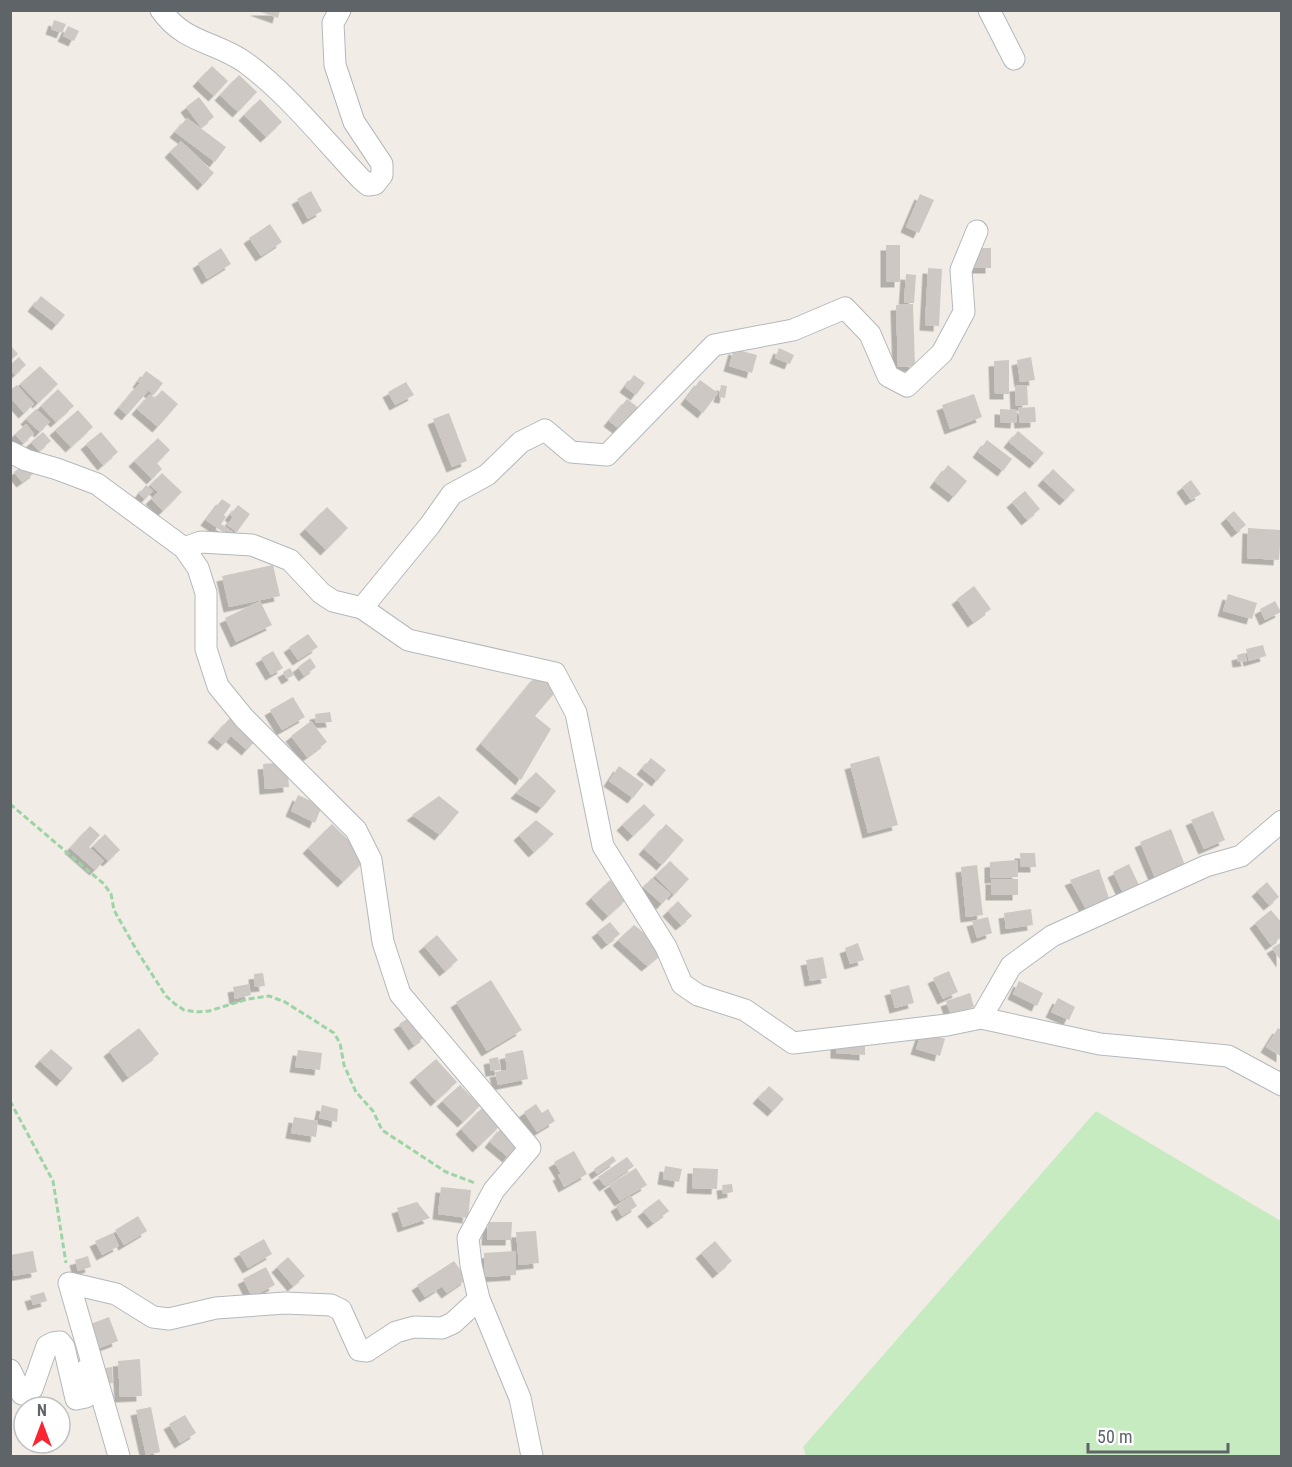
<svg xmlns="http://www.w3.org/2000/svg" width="1292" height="1467" viewBox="0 0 1292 1467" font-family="'Roboto Condensed',sans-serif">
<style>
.green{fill:#c7ebc1}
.building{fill:#cdc8c3;filter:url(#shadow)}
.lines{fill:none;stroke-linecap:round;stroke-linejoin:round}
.minor-casing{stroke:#b4b8bc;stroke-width:23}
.path{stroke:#9dd4a5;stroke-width:3;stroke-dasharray:6 3;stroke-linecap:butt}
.minor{stroke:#fff;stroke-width:21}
</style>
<defs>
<filter id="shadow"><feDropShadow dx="-5.5" dy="5.5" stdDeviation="0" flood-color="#0004"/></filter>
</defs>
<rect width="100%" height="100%" fill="#f1ede6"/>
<polygon class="green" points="1096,1111 1281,1221 1281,1456 806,1456 803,1447"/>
<g class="building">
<polygon points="255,10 280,10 278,18"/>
<polygon points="54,20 66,24 62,33 51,29"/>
<polygon points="68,26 79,31 74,41 63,36"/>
<polygon points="212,66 228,81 214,96 198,81"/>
<polygon points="239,75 257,92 238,112 220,95"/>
<polygon points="199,97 214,117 201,127 186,107"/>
<polygon points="260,99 282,122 266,137 244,115"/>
<polygon points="187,118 226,147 215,162 175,132"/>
<polygon points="181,141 214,173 203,185 170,152"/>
<polygon points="311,191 322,211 308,219 297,199"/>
<polygon points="920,194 934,200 919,233 906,227"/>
<polygon points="270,224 282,242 261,256 249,238"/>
<rect x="886" y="245" width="14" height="37"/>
<polygon points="221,248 231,264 207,279 198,263"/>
<rect x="973" y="248" width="18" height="20"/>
<polygon points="928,268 942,269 939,326 925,325"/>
<polygon points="906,274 916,275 914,303 904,303"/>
<polygon points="41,296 65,315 57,325 33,306"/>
<polygon points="913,304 915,366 898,367 896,305"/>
<polygon points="10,345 18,354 10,361"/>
<polygon points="779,348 794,355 790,364 775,358"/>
<polygon points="734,349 757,355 752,373 729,366"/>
<polygon points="19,357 26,365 15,375 10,370 10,365"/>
<polygon points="1031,357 1035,380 1020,382 1017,360"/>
<polygon points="1009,360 1009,394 995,394 994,361"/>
<polygon points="40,366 58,384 38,403 20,384"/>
<polygon points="146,371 163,383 154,395 138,382"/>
<polygon points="634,375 645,383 636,395 625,387"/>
<polygon points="700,380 718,393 703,413 686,399"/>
<polygon points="406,382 414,395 395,405 388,392"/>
<polygon points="139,384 148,391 127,415 119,408"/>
<polygon points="17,385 34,404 24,413 10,397 10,390"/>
<polygon points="721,385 727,386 725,398 719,397"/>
<polygon points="1027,385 1028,405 1016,406 1015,386"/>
<polygon points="58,389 74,406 56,422 41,406"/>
<polygon points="162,390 178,404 158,427 137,409 150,394 155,398"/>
<polygon points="974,394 982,417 950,429 942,405"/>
<polygon points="627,399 644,412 626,434 609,421"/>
<polygon points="1035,407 1036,422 1020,423 1018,408"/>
<polygon points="36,409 50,422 40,432 26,419"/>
<polygon points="1000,409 1017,410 1016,423 1000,422"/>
<polygon points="78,410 93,427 71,447 55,430"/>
<polygon points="449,413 467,461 452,467 433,419"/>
<polygon points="26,424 34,434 23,443 15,434"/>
<polygon points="1018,431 1044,453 1035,463 1009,442"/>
<polygon points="43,432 51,441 39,451 31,442"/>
<polygon points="101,432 118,452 103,465 86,444"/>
<polygon points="158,438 170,450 157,463 162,469 152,479 134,461"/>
<polygon points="987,440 1012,459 1003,471 978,452"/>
<polygon points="28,462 36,472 22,482 14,472"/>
<polygon points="948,465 967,481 954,497 935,482"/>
<polygon points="1053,469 1075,490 1065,500 1043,480"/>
<polygon points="162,473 182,492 163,511 151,499 158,492 150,485"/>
<polygon points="1191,480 1201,494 1191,500 1182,487"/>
<polygon points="146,485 153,491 145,499 139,494"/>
<polygon points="1025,491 1040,509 1027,520 1012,502"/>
<polygon points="222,499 231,505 224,515 226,517 221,524 233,532 230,537 206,520"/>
<polygon points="238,505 250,514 237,532 227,525 233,517 230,515"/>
<polygon points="327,507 348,528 326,550 305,529"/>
<polygon points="1234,511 1246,525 1237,532 1226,518"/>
<polygon points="1248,528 1281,530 1279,560 1247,558"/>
<polygon points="273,565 280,596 229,607 222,576"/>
<polygon points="974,586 991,609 973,622 957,599"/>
<polygon points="1228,594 1257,603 1252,619 1223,611"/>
<polygon points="260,601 272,625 236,642 225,618"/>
<polygon points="1275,601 1281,612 1265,620 1260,609"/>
<polygon points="308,634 318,647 298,660 289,647"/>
<polygon points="1263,645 1266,656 1249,661 1246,649"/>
<polygon points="273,651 283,668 271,675 261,658"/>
<polygon points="1245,653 1247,661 1238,662 1237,655"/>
<polygon points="310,658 316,667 304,676 298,667"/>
<polygon points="290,668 294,675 287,679 283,672"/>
<polygon points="537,675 558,689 535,716 551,729 521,780 481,744"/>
<polygon points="293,697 305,717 282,730 270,710"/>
<polygon points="330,712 332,722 316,723 315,714"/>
<polygon points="230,718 256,740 247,750 231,736 223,745 213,737"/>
<polygon points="311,721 327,742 307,757 291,736"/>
<polygon points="879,756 898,825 868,833 850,764"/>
<polygon points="651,758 666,770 657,781 642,769"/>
<polygon points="287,762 289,787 265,789 263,764"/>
<polygon points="619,766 644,784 633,798 609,781"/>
<polygon points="536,772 556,791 542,808 516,793"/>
<polygon points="298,795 322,806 315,823 291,811"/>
<polygon points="439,796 459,812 440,835 412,815"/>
<polygon points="644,804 655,815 633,836 622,825"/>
<polygon points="1213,811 1225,840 1204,849 1191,820"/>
<polygon points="536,820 554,834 534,852 519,835"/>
<polygon points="332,824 367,858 343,882 308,848"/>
<polygon points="666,824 684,840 662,865 644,849"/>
<polygon points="90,826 100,835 89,847 104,861 95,870 70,848"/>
<polygon points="1171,829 1186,868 1156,880 1140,842"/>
<polygon points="105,834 120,850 108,861 93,846"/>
<polygon points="1020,853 1035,853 1036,867 1021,867"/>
<polygon points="1017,860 1018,877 990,878 990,862"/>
<polygon points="670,861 689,879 674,895 655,876"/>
<polygon points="1129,864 1139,885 1123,893 1113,872"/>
<polygon points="977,865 983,915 966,917 961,867"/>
<polygon points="1099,869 1109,898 1086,909 1070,880"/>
<polygon points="652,878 671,894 662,904 643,887"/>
<rect x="991" y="879" width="27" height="16"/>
<polygon points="610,880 628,898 608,916 591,898"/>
<polygon points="1267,882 1279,897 1269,905 1257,891"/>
<polygon points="678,901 692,916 681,925 668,911"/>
<polygon points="1031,909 1033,925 1006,929 1004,913"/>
<polygon points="1271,910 1282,923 1282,937 1271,945 1255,923"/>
<polygon points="988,917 992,933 977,938 972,921"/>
<polygon points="610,922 620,934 607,944 597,932"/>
<polygon points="634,925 666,950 647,966 618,940"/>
<polygon points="437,935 458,960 445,971 424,946"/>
<polygon points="1282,942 1282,962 1272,948"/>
<polygon points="858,943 864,960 850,964 845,948"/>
<polygon points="823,957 827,978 810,981 806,960"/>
<polygon points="949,971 958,992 943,999 933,978"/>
<polygon points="263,973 265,986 255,987 254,974"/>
<polygon points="491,980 522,1030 487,1051 456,1002"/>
<polygon points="1019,981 1043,993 1037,1006 1013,994"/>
<polygon points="249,984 251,995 235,999 233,987"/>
<polygon points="909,985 914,1003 895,1008 890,990"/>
<polygon points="970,993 974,1007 951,1015 946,1001"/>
<polygon points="1058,998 1075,1007 1069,1020 1051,1012"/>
<polygon points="412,1016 426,1036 414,1045 399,1024"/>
<polygon points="139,1028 159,1054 128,1077 109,1051"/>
<polygon points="1278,1028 1282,1030 1282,1057 1266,1047"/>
<polygon points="922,1031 945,1039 940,1056 916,1049"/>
<polygon points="836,1039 865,1041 865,1055 836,1053"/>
<polygon points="51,1049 73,1068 62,1081 40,1061"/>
<polygon points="298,1050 322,1053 320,1070 295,1067"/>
<polygon points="523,1050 528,1079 498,1085 495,1072 507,1070 505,1054"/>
<polygon points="498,1057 501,1070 491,1071 489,1059"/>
<polygon points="436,1059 457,1082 436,1101 415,1077"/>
<polygon points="460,1085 480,1106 463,1122 442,1101"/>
<polygon points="769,1086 784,1099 773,1111 758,1098"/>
<polygon points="536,1104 542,1113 548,1109 555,1121 537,1132 524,1112"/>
<polygon points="322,1105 338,1109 337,1122 319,1118"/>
<polygon points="484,1106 502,1124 478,1147 461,1129"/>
<polygon points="294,1117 318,1121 316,1137 291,1133"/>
<polygon points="503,1126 521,1141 508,1157 490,1142"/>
<polygon points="574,1151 587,1174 564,1187 558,1175 561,1174 554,1162"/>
<polygon points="613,1156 616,1161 597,1174 594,1169"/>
<polygon points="627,1157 634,1166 605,1186 598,1177"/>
<polygon points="665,1166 682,1169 679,1182 663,1179"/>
<polygon points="636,1168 647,1185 620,1201 609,1185"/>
<polygon points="693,1168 718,1169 717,1189 692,1188"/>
<polygon points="732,1184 733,1192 723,1194 722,1185"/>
<polygon points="441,1187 471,1190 468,1218 438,1214"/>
<polygon points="631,1196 637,1206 622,1216 616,1206"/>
<polygon points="659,1199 669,1211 653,1223 643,1211"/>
<polygon points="417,1202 430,1218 403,1227 397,1208"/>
<polygon points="138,1216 147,1231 124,1245 115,1230"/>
<polygon points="488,1222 512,1222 511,1240 487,1240"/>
<polygon points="536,1231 539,1263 519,1265 516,1232"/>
<polygon points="113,1233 119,1246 102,1255 95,1241"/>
<polygon points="264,1239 272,1254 248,1268 239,1253"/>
<polygon points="715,1241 732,1261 718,1273 701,1253"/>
<polygon points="33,1251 37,1272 14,1276 10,1255"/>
<polygon points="516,1251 516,1275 485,1277 484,1253"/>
<polygon points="88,1256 91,1267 78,1271 75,1260"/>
<polygon points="288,1257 305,1276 293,1286 277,1267"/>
<polygon points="454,1261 467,1279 447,1293 436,1279 441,1287 425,1297 417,1285"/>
<polygon points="266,1267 275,1285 252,1297 243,1279"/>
<polygon points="44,1292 47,1301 33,1305 30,1296"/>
<polygon points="109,1317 118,1341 97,1349 88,1325"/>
<polygon points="140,1359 142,1396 120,1397 118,1361"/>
<polygon points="112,1367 113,1383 100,1384 98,1369"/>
<polygon points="151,1407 160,1452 146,1455 136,1410"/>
<polygon points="185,1415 196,1433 180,1443 169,1424"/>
</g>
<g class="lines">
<g class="minor-casing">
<g id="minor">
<path d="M161,10C185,44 216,41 246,63C288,94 325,141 361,179L368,185L375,184L382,175V164L354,122L335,65L333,23L340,10"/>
<polyline points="989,10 1014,59"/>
<polyline points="10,452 26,460 57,469 97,484 184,548 198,568 206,593 206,649 218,686 244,718 356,830 371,860 383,942 400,994 530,1148 494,1190 468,1238 471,1265 479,1299 520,1398 532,1456"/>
<polyline points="184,548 201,542 252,545 290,560 321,593 333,601 362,608 408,640 555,673 576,713 603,846 666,947 682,984 698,995 745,1010 793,1043 947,1025 981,1018 1100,1044 1228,1056 1282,1085"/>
<polyline points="362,608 430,525 452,494 487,475 521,442 545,430 571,452 607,455 714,345 793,330 845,308 870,334 888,376 907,386 942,353 964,312 961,270 977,231"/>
<polyline points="981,1018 1011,966 1052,936 1206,866 1241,856 1282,821"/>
<polyline points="10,1370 22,1394 32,1389 47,1346 53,1343 60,1342 64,1347 76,1399 86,1397 88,1384 87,1369"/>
<polyline points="119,1456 69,1283 116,1294 153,1317 169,1319 216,1308 285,1303 331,1305 341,1310 359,1350 367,1351 396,1332 414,1327 442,1328 453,1323 479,1299"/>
</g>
</g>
<g class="path">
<polyline points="10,804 104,884 111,894 114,910 137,951 166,996 175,1004 184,1010 196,1012 209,1011 248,999 269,996 285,1002 334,1033 340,1043 344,1065 356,1092 373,1111 382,1130 446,1172 475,1183"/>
<polyline points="10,1101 53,1181 66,1263"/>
</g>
<use href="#minor" class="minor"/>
</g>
<rect width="1292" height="1467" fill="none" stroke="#5e6468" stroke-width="24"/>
<g transform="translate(42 1425)"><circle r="28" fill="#ffffff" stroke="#bfc1c3" stroke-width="1.5"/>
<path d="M0-4.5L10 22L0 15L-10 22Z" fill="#f92532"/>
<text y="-9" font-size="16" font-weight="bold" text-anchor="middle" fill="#5e6468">N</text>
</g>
<path d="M1088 1443v9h140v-9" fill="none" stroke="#5e6468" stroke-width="3"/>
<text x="1097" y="1443" font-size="18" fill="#5e6468" stroke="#ffffff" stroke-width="4.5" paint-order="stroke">50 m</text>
</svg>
